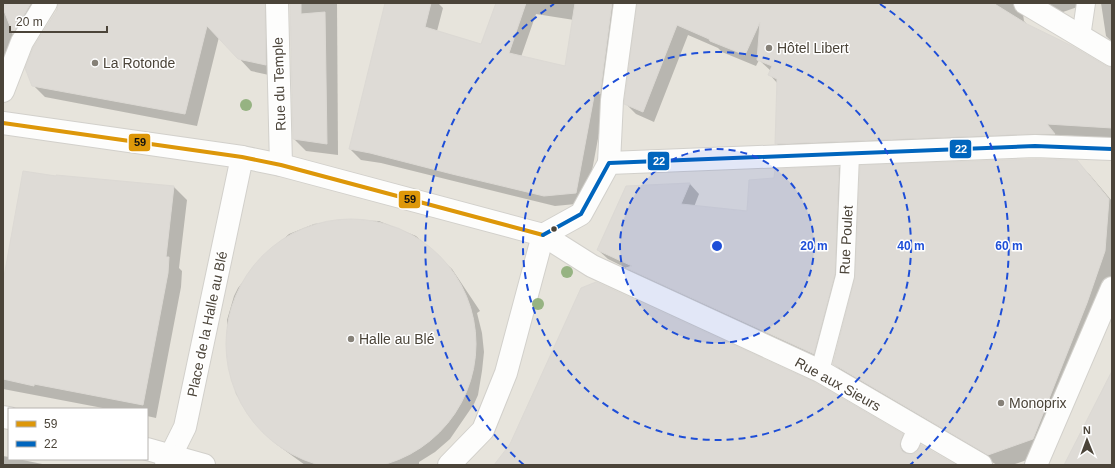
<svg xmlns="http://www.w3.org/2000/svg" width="1115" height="468" viewBox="0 0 1115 468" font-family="Helvetica,sans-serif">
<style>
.residential{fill:#e7e4dc;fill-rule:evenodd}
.parking{fill:#e6e3df}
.shadow{fill:#0003;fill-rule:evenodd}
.building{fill:#dedbd6;stroke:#dcd9d4}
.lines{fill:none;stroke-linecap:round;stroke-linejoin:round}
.service-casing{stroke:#d2d0cb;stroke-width:20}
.pedestrian-casing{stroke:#d2d0cb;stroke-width:24}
.minor-casing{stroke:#d2d0cb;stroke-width:24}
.tertiary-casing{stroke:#d2d0cb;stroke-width:24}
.service{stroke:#fdfdfc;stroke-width:18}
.pedestrian{stroke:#fdfdfc;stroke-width:22}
.minor{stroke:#fdfdfc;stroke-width:22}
.tertiary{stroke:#fdfdfc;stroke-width:22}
.bus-1-casing{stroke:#fff;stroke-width:7}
.bus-2-casing{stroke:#fff;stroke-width:7}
.bus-1{stroke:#dd9709;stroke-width:4}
.bus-2{stroke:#0065bd;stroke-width:4}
.tree{fill:#96b382}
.ring{fill:none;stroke:#1d4ed8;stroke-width:2;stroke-dasharray:7 5}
.poi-dot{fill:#868178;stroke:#fff;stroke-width:1.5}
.bus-dot{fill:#4b4439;stroke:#fff;stroke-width:1.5}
.labels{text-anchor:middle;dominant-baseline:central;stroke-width:3;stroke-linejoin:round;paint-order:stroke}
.poi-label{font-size:14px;fill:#4b4439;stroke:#fff;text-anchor:start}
.street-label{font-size:14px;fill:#4b4439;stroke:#fff}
.centre{fill:#1d4ed8;stroke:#fff;stroke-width:2}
.ring-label{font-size:12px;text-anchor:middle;font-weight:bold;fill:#1d4ed8;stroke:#fff;stroke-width:3;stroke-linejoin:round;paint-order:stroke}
.line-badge{stroke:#fff;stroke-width:1.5}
.badge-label{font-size:11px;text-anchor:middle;font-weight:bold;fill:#fff}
.pale-badge-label{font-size:11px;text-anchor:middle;font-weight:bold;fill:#111}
</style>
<rect width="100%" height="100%" fill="#f4f2ee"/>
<path class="residential" d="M3,3H1112V465H3ZM9,409H147V459H9Z"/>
<polygon class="parking" points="52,459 124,459 123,465 80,465"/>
<g class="shadow">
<polygon points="3,3 56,3 3,76"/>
<polygon points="59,3 286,3 278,77 251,71 219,37 197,126 45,97 33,85"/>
<polygon points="291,3 337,3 338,155 306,151 294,139"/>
<path d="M386,3H438L443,8L437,31L481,45L497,3H630L605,101L586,203L555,206L381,163L361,160L350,149ZM536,14L574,20L566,67L521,57Z"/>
<polygon points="638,3 1030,3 1023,14 1024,21 1027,24 1023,25 1106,67 1112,68 1112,138 1056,135 1064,145 787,154 776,143 778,84 770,75 771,71 759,60 756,66 722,52 718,48 688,35 654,122 636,114 625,103"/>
<polygon points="1044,3 1089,3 1060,13"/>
<polygon points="1101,3 1112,3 1112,42 1106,36"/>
<polygon points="1076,161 1090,175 1112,201 1112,282 1047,453 1012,465 997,465 848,377 834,364"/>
<polygon points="839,167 848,177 844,285 823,363 637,277 628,269 608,259 598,250 626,187 690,184 699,194 694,207 748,212 775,179"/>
<polygon points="174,187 187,200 179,268 182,271 181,287 156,418 147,416 147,409 108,409 3,389 3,286"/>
<polygon points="343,220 379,221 416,236 452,269 480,311 477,313 482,333 484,352 482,371 478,395 474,404 450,439 435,452 419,462 419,464 417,465 305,465 276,444 268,436 253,420 236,394 228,356 227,320 234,296 238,288 256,265 289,234 314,224"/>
<polygon points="902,435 914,446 912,455 954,465 495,465"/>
<polygon points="3,456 9,457 9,459 18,459 47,465 3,465"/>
</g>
<g class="building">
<polygon points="3,3 31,3 13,34 3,8"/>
<polygon points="58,3 265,3 266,65 238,59 207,26 185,114 32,86 25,68 33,48 57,10"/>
<polygon points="290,3 301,3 301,14 325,12 327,144 293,139"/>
<polygon points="385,3 431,3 425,27 481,44 496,3 526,3 509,53 565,66 575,3 612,3 600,94 595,91 576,193 544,196 452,174 370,153 349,149"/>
<polygon points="637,3 993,3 1027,24 1072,46 1106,66 1112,67 1112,128 1047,124 1055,134 1034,134 775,144 777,79 768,75 772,66 757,60 760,22 745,55 710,41 709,39 677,25 643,112 624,104"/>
<polygon points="1035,159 1077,160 1109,199 1105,251 1087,303 1033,439 988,455 833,364 855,277 860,165"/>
<polygon points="839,166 835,274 814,354 626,268 632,266 597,250 626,186 690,183 681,204 747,211 749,180 774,178 775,169"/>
<polygon points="23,171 56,176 56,175 174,186 166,257 169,257 168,273 143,405 34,384 34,386 3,379 3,282"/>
<circle cx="351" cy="344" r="125"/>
<polygon points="596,282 814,382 903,434 900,446 902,451 905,453 911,454 916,453 921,445 956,465 494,465 510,444 581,288"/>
<polygon points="1112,371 1112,465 1064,465"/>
</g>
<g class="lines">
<g class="service-casing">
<g id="service">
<polyline points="1081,37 1086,3"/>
<polyline points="820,371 845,276 850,155"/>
<polyline points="910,444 917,428"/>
</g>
</g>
<g class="pedestrian-casing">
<g id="pedestrian">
<polyline points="543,235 592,266 820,371 981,465"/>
<polyline points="1036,465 1112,288"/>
</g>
</g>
<g class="minor-casing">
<g id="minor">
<polyline points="277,3 281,165"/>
<polyline points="1025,3 1112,55"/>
<polyline points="3,91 22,42 46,3"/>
<polyline points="3,123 242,157 281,165 543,235"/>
<polyline points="609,163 612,100 625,3"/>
<polyline points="543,235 581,214 609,163 1035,146 1112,149"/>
<polyline points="166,465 185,427 242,157"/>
<polyline points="449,465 483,430 506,373 543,235"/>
</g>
</g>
<g class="tertiary-casing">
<g id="tertiary">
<polyline points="3,417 9,418"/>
<polyline points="147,449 204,465"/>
</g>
</g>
<use href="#service" class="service"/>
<use href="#pedestrian" class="pedestrian"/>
<use href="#minor" class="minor"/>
<use href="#tertiary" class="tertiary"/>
<g class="bus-1-casing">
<polyline id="bus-1" points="3,123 242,157 281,165 543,235"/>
</g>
<g class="bus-2-casing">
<polyline id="bus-2" points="543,235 581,214 609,163 1035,146 1112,149"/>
</g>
<use href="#bus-1" class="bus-1"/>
<use href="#bus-2" class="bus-2"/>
</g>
<g class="tree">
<circle cx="246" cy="105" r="6"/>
<circle cx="567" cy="272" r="6"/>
<circle cx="538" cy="304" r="6"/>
</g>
<circle cx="717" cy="246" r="97" fill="#1d4ed8" fill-opacity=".12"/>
<g class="ring">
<circle cx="717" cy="246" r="97"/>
<circle cx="717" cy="246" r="194"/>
<path d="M524 465A292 292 0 0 1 554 4M880 4A292 292 0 0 1 910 465"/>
</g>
<g class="poi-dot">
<circle cx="769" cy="48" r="4"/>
<circle cx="95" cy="63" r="4"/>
<circle cx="351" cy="339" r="4"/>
<circle cx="1001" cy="403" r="4"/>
</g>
<circle class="bus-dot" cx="554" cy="229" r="3.5"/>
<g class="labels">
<g class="poi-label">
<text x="777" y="48">Hôtel Libert</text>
<text x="103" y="63">La Rotonde</text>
<text x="359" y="339">Halle au Blé</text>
<text x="1009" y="403">Monoprix</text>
</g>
<g class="street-label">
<text transform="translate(279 84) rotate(-92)">Rue du Temple</text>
<text transform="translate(846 240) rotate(-87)">Rue Poulet</text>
<text transform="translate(207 324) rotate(-78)">Place de la Halle au Blé</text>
<text transform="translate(838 384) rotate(29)">Rue aux Sieurs</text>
</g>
</g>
<circle cx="717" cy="246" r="6" class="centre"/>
<g class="ring-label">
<text x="814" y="250">20 m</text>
<text x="911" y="250">40 m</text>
<text x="1009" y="250">60 m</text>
</g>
<g class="line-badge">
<rect x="128" y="133" width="23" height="19" rx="4" fill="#dd9709"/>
<rect x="949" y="139" width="23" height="20" rx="4" fill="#0065bd"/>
<rect x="647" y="151" width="23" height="20" rx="4" fill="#0065bd"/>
<rect x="398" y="190" width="23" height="19" rx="4" fill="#dd9709"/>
</g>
<g class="badge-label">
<text x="961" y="153">22</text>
<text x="659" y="165">22</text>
</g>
<g class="pale-badge-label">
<text x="140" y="146">59</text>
<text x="410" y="203">59</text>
</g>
<rect width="1115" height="468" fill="none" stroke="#4b4439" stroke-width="8"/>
<rect x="8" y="408" width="140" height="52" fill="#ffffff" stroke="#b7b4b0"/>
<rect x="16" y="421" width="20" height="6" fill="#dd9709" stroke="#b7b4b0"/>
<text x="44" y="428" font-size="12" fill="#4b4439">59</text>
<rect x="16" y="441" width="20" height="6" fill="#0065bd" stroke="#b7b4b0"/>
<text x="44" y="448" font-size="12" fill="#4b4439">22</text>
<g transform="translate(1087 440) rotate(359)" stroke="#ffffff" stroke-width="3" paint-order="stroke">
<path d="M0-3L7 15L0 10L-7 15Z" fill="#4b4439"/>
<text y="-6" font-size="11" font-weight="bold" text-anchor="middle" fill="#4b4439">N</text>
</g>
<path d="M10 26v6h97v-6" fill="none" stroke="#4b4439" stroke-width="2"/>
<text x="16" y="26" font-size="12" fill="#4b4439" stroke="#ffffff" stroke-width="3" paint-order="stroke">20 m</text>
</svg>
